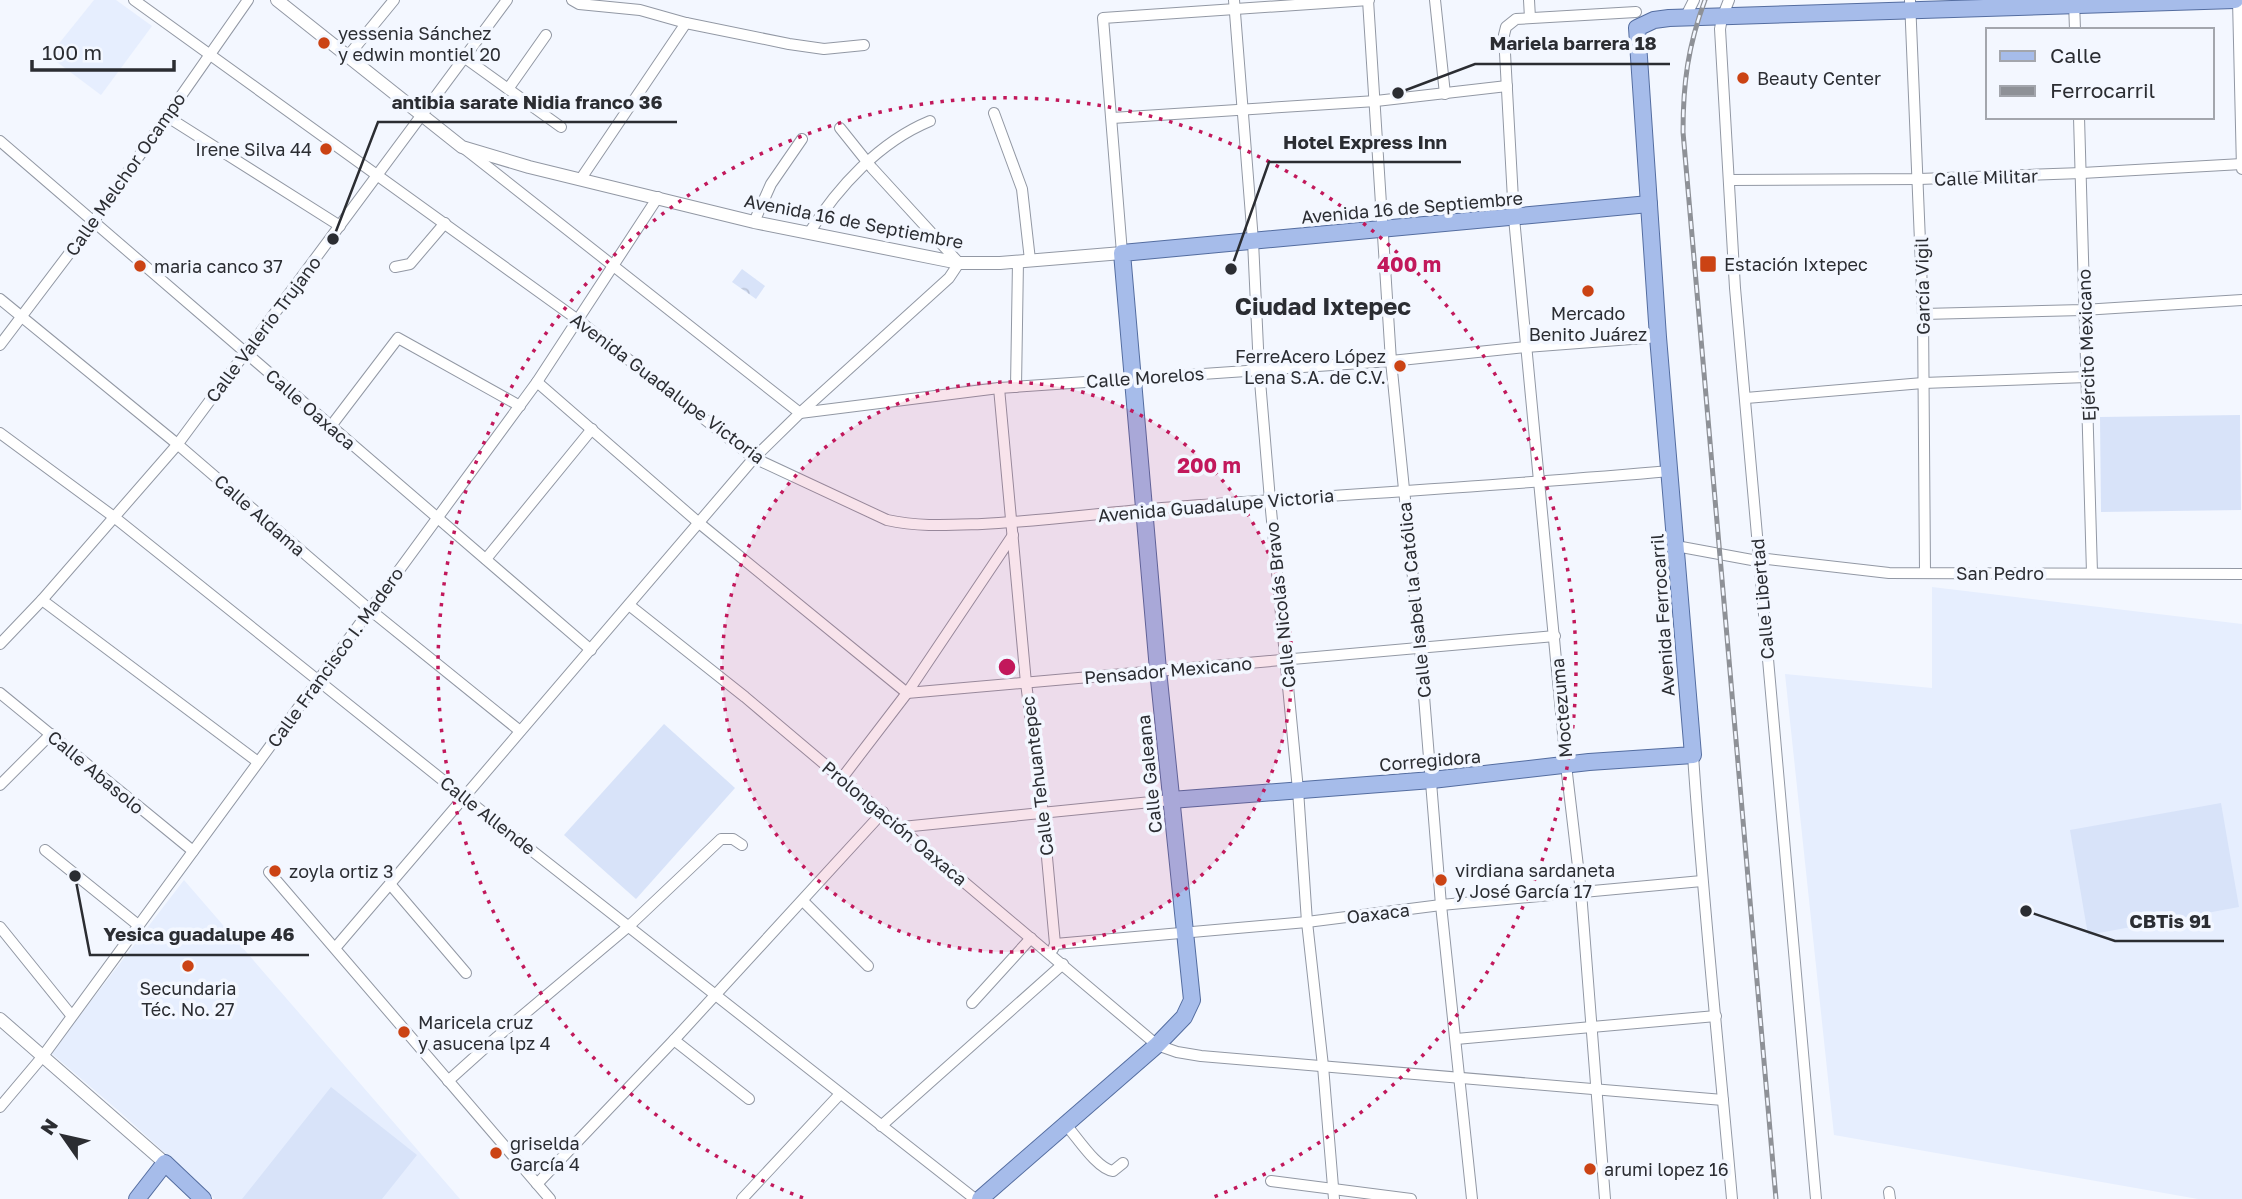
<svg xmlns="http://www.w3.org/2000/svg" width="2242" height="1199" viewBox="0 0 2242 1199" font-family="'Golos Text',sans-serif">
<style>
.built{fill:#e6eefe}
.grass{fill:#d8e3f9}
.forest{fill:url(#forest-crowns)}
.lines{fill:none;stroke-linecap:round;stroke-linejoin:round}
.minor-casing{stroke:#9298a4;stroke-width:12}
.tertiary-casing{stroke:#9298a4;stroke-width:14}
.primary-casing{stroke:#546da0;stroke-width:18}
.minor{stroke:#fff;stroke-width:10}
.tertiary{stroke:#fff;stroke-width:12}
.primary{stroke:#a6bcea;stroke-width:16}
.rail-casing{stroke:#8e9197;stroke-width:5}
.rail{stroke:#f3f7ff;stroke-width:2.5;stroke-dasharray:8;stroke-linecap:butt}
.ring{fill:none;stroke:#c2185b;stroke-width:3.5;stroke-dasharray:3.5 7}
.poi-dot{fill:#cb4314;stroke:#f3f7ff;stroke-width:2.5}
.labels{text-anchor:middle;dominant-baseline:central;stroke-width:7;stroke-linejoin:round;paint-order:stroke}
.poi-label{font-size:18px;fill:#2b2d32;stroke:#f3f7ff;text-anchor:start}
.street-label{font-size:18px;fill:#2b2d32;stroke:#f3f7ff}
.district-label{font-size:24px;font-weight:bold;fill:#2b2d32;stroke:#f3f7ff}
.centre{fill:#c2185b;stroke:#f3f7ff;stroke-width:3.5}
.ring-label{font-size:21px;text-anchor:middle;font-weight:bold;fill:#c2185b;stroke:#f3f7ff;stroke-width:7;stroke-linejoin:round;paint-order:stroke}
.leader{fill:none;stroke:#2b2d32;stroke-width:2.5}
.callout-dot{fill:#2b2d32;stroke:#f3f7ff;stroke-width:2.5}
.callout-label{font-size:19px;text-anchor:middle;font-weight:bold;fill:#2b2d32;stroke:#f3f7ff;stroke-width:7;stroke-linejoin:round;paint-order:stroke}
</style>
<defs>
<pattern id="forest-crowns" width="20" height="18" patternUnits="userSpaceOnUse" patternTransform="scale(1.75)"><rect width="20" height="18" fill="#d8e3f9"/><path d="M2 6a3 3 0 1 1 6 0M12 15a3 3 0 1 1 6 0" fill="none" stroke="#bac3d6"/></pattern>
</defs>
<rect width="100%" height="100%" fill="#f3f7ff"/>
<g class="built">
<polygon points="94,0 116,0 152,26 101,95 49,56"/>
<polygon points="1932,587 2242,624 2242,1199 2198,1199 1834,1135 1785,674 1932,688"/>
<polygon points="184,880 460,1199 215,1199 120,1112 51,1053"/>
</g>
<g class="grass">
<polygon points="2240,415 2241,510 2101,512 2100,417"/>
<polygon points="664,724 735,788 636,899 564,835"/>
<polygon points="2221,803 2239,907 2088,935 2070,830"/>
<polygon points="331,1087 417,1155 382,1199 242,1199"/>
</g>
<polygon class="forest" points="742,269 765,286 756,299 732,282"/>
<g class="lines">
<g class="minor-casing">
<g id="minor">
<path d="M134,0L578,320L754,458L887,520C919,527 949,525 982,524C1042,521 1102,513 1162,508C1331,495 1501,486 1670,471"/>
<polyline points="572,0 579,4 640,10 686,23 789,44 824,49 864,45"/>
<polyline points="1234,0 1253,241 1259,369 1270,500 1298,790 1307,922 1323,1066 1334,1199"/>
<polyline points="1368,0 1391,361 1420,647 1441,905 1472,1199"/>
<polyline points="1435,0 1445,94"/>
<polyline points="1529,0 1530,18"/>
<polyline points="1729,0 1722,18 1720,29 1735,288 1816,1199"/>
<polyline points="1910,0 1923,314 1925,572"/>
<polyline points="2238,0 2242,169"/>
<polyline points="2074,1 2075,30"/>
<polyline points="1685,18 1694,0"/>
<polyline points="348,56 394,0"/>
<polyline points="465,58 561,127"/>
<polyline points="508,89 546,35"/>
<polyline points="994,113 1022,189 1030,260"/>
<polyline points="166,116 340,226"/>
<polyline points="2079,117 2092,573"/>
<polyline points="1112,118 1376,101 1507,86"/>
<polyline points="0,141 591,650"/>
<polyline points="465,149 800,413 999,388 1391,361 1526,347 1658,337"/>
<polyline points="580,180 686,23"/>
<polyline points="1730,180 1919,179 2082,173 2242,164"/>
<polyline points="754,222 771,184 802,139"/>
<path d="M809,233C838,187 879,142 930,121"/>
<polyline points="1122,253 1103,18 1369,0"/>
<polyline points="395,267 410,264 445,223"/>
<polyline points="0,299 176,443 369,609 520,731"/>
<polyline points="1923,314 2083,310 2242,300"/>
<polyline points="0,345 93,222 248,0"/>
<polyline points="537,382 699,523 907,693 1555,636"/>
<polyline points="1016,387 1018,261"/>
<polyline points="999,388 1026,683 1043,814 1055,944 1053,949"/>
<polyline points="1746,398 1923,383 2087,377"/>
<polyline points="331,426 398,338 520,406"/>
<polyline points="0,433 114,517 465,798 975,1199"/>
<polyline points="1676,546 1752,560 1759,558 1889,573 2242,574"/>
<polyline points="486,559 592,429"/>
<polyline points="42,600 258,762"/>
<polyline points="629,605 745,697 1157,1045 1177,1052 1201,1056 1723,1100"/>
<polyline points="0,644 42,600 177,445 507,0"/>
<polyline points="0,693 193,851"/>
<path d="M1693,755C1703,903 1719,1051 1732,1199"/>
<polyline points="842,778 907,693 1013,535"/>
<polyline points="0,785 51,734"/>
<polyline points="902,827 1171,800"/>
<polyline points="45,850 138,925"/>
<polyline points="269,872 550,1199"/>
<polyline points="390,884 466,973"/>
<polyline points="803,901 868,966"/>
<polyline points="0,927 71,1015"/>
<polyline points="1055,944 1307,922 1441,905 1702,881"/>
<polyline points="336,947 754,458 800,413 949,278 959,263 872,168 840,128"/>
<polyline points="972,1003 1031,938"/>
<polyline points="1456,1039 1716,1016"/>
<polyline points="674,1040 749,1099"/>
<polyline points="448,1081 497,1037 629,926 721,839 733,839 742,845"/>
<polyline points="0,1107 43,1056 537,382 658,197"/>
<path d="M1066,1125C1077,1137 1097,1169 1113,1171L1123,1163"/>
<polyline points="881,1126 1063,964"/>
<polyline points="1271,1181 1411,1199"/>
<polyline points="537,1184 674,1040 883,812"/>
<polyline points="1889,1192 1890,1199"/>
<polyline points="742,1199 840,1094"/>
<polyline points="1605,1199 1581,892 1566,765 1514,218 1504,35 1506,27 1516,19 1636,12"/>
</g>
</g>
<g class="tertiary-casing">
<g id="tertiary">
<polyline points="277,0 462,147 529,167 754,222 959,263 1000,263 1122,253"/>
<polyline points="0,1019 165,1163"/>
</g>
</g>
<g class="primary-casing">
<g id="primary">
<polyline points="1171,800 1432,780 1589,762 1693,755 1658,337 1637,28 1654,20 1669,18 2235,0"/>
<polyline points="137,1199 165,1163 203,1199"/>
<polyline points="980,1199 1157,1045 1184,1017 1192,1000 1158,670 1122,253 1649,204"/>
</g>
</g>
<use href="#minor" class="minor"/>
<use href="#tertiary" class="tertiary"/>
<use href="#primary" class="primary"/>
<g class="rail-casing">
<path id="rail" d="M1705,0C1688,46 1683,83 1683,132L1776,1199"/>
</g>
<use href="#rail" class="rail"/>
</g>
<circle cx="1007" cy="667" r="285" fill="#c2185b" fill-opacity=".12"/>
<g class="ring">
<circle cx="1007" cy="667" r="285"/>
<path d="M803 1198A569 569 0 1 1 1211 1198"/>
</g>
<g class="poi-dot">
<circle cx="324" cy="43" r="7"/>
<circle cx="1743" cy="78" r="7"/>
<circle cx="326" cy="149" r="7"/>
<rect x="1699" y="255" width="18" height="18" rx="3.5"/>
<circle cx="140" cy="266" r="7"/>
<circle cx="1588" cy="291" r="7"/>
<circle cx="1400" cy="366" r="7"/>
<circle cx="275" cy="871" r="7"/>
<circle cx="1441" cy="880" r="7"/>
<circle cx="188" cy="966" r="7"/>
<circle cx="404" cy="1032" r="7"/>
<circle cx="496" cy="1153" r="7"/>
<circle cx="1590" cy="1169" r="7"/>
</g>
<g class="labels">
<g class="poi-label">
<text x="338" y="33">yessenia Sánchez<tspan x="338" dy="21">y edwin montiel 20</tspan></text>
<text x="1757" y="78">Beauty Center</text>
<text x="312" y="149" text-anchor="end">Irene Silva 44</text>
<text x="1724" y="264">Estación Ixtepec</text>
<text x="154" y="266">maria canco 37</text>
<text x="1588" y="313" text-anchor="middle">Mercado<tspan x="1588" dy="21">Benito Juárez</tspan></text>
<text x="1386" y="356" text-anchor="end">FerreAcero López<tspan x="1386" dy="21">Lena S.A. de C.V.</tspan></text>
<text x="1455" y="870">virdiana sardaneta<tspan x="1455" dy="21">y José García 17</tspan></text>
<text x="289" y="871">zoyla ortiz 3</text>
<text x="188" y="988" text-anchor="middle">Secundaria<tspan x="188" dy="21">Téc. No. 27</tspan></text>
<text x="418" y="1022">Maricela cruz<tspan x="418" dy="21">y asucena lpz 4</tspan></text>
<text x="510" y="1143">griselda<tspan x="510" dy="21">García 4</tspan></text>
<text x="1604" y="1169">arumi lopez 16</text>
</g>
<g class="street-label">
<text transform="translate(125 174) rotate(-55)">Calle Melchor Ocampo</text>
<text transform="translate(1986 177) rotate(-2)">Calle Militar</text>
<text transform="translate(1412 207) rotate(-5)">Avenida 16 de Septiembre</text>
<text transform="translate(854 221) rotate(11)">Avenida 16 de Septiembre</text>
<text transform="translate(1922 286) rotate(-91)">García Vigil</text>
<text transform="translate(263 329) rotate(-53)">Calle Valerio Trujano</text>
<text transform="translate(2086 345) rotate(-92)">Ejército Mexicano</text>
<text transform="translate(1145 377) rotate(-4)">Calle Morelos</text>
<text transform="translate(668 388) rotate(37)">Avenida Guadalupe Victoria</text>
<text transform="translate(311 409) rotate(41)">Calle Oaxaca</text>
<text transform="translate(1216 505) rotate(-5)">Avenida Guadalupe Victoria</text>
<text transform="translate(260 515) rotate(41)">Calle Aldama</text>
<text x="2000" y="573">San Pedro</text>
<text transform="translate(1762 599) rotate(-95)">Calle Libertad</text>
<text transform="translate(1414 600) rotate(-96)">Calle Isabel la Católica</text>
<text transform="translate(1280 605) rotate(-96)">Calle Nicolás Bravo</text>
<text transform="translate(1662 615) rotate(-94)">Avenida Ferrocarril</text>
<text transform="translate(335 657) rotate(-54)">Calle Francisco I. Madero</text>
<text transform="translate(1168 670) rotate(-5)">Pensador Mexicano</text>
<text transform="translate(1561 708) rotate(-95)">Moctezuma</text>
<text transform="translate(1430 760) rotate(-5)">Corregidora</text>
<text transform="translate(96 772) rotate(40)">Calle Abasolo</text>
<text transform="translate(1149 774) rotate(-96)">Calle Galeana</text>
<text transform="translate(1037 776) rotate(-97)">Calle Tehuantepec</text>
<text transform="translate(488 815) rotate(38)">Calle Allende</text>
<text transform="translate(895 823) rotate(40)">Prolongación Oaxaca</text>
<text transform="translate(1378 913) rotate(-7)">Oaxaca</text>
</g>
<g class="district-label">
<text x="1323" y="305">Ciudad Ixtepec</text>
</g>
</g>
<circle cx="1007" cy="667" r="10" class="centre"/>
<g class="ring-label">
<text x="1409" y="272">400 m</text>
<text x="1209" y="473">200 m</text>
</g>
<path class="leader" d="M1398 93L1475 64H1670M333 239L378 122H677M1231 269L1269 162H1461M2026 911L2115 941H2224M75 876L90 955H309"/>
<g class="callout-dot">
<circle cx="1398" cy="93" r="7"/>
<circle cx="333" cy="239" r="7"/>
<circle cx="1231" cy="269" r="7"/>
<circle cx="2026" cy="911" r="7"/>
<circle cx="75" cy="876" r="7"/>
</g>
<g class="callout-label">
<text x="1573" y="50">Mariela barrera 18</text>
<text x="527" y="109">antibia sarate Nidia franco 36</text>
<text x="1365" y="149">Hotel Express Inn</text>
<text x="2170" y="928">CBTis 91</text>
<text x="199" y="941">Yesica guadalupe 46</text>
</g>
<rect x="1986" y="28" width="228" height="91" fill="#f3f7ff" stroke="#a3a6ad" stroke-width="2"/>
<rect x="2000" y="51" width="35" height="10" fill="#a6bcea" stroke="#a3a6ad" stroke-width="2"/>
<text x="2050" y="63" font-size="21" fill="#2b2d32">Calle</text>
<rect x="2000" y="86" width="35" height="10" fill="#8e9197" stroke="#a3a6ad" stroke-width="2"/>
<text x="2050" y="98" font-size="21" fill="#2b2d32">Ferrocarril</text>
<g transform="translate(63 1136) rotate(304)" stroke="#f3f7ff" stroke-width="5" paint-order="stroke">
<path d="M0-5L12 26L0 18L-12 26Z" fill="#2b2d32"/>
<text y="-10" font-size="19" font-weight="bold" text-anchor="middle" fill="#2b2d32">N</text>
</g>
<path d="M32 60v10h142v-10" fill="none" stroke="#2b2d32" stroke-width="3.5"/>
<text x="42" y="60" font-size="21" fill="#2b2d32" stroke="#f3f7ff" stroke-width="5" paint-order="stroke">100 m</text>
</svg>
